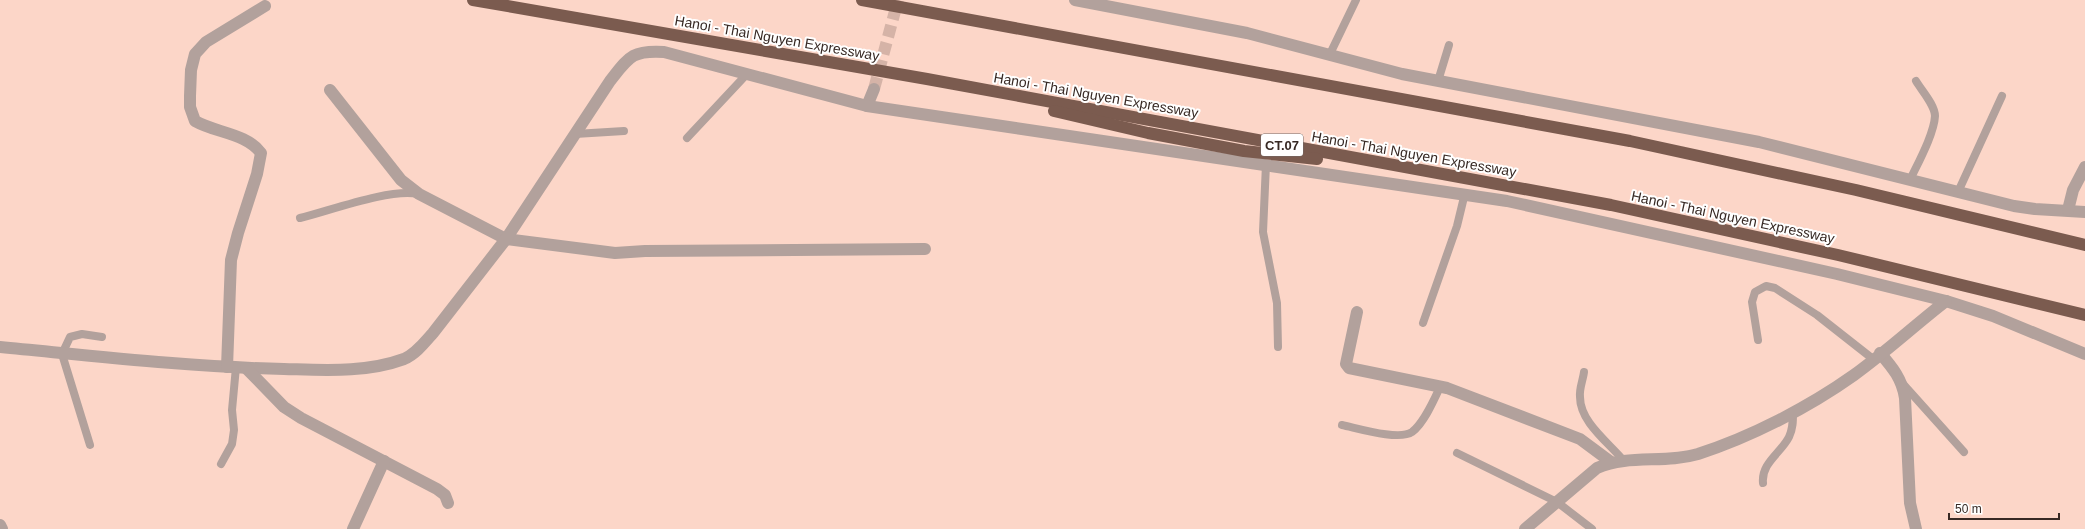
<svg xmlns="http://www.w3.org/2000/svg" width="2085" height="529" viewBox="0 0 2085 529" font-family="Helvetica,sans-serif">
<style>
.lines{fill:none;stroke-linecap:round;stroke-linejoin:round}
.street-tunnel{stroke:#d5b3a7;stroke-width:12;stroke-dasharray:12 6;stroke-linecap:butt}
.lane{stroke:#b2a19c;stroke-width:8}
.street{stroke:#b2a19c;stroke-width:12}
.highway{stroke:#7b5b4f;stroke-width:12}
.labels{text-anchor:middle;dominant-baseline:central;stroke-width:4;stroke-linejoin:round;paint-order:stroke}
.shield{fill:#fff;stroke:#736966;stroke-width:1}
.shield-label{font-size:13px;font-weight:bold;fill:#372924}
.street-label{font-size:14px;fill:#372924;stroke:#fff}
</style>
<rect width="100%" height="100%" fill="#fcd6c8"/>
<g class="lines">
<polyline class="street-tunnel" points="874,89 898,0"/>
<g class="lane">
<polyline points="1329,56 1356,0"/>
<polyline points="1438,81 1449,45"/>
<polyline points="575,134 624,131"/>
<polyline points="687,138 746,75"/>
<polyline points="1266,164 1263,232 1277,303 1278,347"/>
<path d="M1910,180C1918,163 1934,134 1935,116C1935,105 1922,91 1916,81"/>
<polyline points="1958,192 2002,96"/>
<path d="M300,218C329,211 390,188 418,194"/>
<polyline points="1423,323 1457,226 1465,193"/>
<polyline points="1758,340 1752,302 1755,292 1766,286 1775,288 1817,315 1873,359"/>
<path d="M1584,372C1583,380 1579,389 1580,397C1580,422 1608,442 1623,460"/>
<polyline points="1903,384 1964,452"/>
<path d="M1342,425C1357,428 1399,441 1412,432C1424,423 1434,400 1440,387"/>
<polyline points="90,445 62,354 70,337 82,334 102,337"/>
<polyline points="1457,453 1557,502 1592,529"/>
<polyline points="221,464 232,444 234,430 232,410 236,367"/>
<path d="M1763,483C1761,463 1781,453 1789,437C1793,429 1793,421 1793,412"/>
</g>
<g class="street">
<polyline points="1075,0 1247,33 1402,74 1759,142 2014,206 2035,209 2085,212"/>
<polyline points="330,90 401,180 419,194 506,239 615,253 645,251 925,249"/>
<polyline points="867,106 874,89"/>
<polyline points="2068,210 2073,190 2085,167"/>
<polyline points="1357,312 1346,364 1349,368 1447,388 1580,439 1611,462"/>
<path d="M0,347C95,356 189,367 284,369C324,370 366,373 404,359C416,354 425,342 433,333L506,239L610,81C629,57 632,50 664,52L867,106L1507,201L1837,274L1946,301L1993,316L2085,354"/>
<path d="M1880,353C1893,368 1902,379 1905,398L1910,503L1916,529"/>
<path d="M227,367L231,260L238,233L257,174L261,153C246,133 216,133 195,121L190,107V96L191,70L195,54L206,42L265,6"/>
<polyline points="246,368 284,407 301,418 437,489 445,495 448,503"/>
<polyline points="0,525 2,529"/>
<polyline points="353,529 384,461"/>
<path d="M1525,529L1597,468C1629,454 1664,464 1698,454C1751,437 1809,407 1854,375C1886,352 1915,325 1946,301"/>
</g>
<g class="highway">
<polyline points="473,0 927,79 1611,205 1838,255 2085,315"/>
<polyline points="862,0 1630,141 1856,190 2085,245"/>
<polyline points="1054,111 1148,133 1244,151 1317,159"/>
</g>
</g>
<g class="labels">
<rect class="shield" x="1261" y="134" width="42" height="22" rx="3"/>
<g class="shield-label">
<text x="1282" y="145">CT.07</text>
</g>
<g class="street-label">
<text transform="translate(777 38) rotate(10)">Hanoi - Thai Nguyen Expressway</text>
<text transform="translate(1096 95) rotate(10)">Hanoi - Thai Nguyen Expressway</text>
<text transform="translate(1414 154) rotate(10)">Hanoi - Thai Nguyen Expressway</text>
<text transform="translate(1733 217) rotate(12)">Hanoi - Thai Nguyen Expressway</text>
</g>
</g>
<path d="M1949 513v6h110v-6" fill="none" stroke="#372924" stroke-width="2"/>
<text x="1955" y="513" font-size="12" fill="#372924" stroke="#ffffff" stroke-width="3" paint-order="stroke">50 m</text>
</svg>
